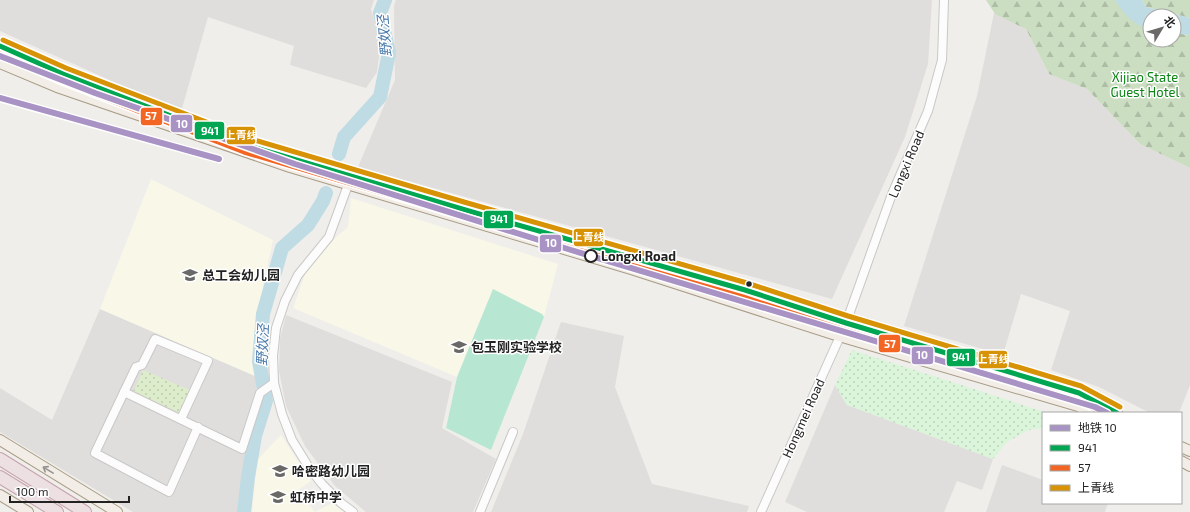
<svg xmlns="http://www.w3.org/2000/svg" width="1190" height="512" viewBox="0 0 1190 512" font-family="'Exo 2','Noto Sans SC',sans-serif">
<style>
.residential{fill:#dfdedc}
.education{fill:#f8f7e8}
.grass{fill:url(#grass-dots)}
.forest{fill:url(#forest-firs)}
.park{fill:url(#park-dots)}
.pitch{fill:#b7e6d2}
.water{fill:#bfdbe3}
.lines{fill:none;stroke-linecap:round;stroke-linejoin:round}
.river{stroke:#bfdbe3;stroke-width:14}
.minor-casing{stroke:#c9c8c7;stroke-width:10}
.major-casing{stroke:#a79c86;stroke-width:12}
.highway-casing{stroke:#c5a2ac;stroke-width:14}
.minor{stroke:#fdfcfc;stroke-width:8}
.major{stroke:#f3ede7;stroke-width:10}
.highway{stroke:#ece0e2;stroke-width:12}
.bus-1-casing{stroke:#fff;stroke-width:8}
.bus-2-casing{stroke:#fff;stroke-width:8}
.bus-3-casing{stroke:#fff;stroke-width:8}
.bus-1{stroke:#00a651;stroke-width:5}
.bus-2{stroke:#f26522;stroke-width:5}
.bus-3{stroke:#d79205;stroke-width:5}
.metro-1-casing{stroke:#fff;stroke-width:9}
.metro-1{stroke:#a993c5;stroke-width:6}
.oneway{stroke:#95928e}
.stop-dot{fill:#fff;stroke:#222;stroke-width:2}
.bus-dot{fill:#222;stroke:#fff;stroke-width:1.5}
.labels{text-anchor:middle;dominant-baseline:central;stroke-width:3;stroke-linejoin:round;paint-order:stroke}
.park-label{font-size:13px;fill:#0c8416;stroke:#fff}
.street-label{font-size:13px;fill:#222;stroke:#fff}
.stop-label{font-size:13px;font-weight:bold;fill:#222;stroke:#fff;text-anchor:start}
.poi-label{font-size:13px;font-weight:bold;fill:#222;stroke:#fff;text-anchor:start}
.water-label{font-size:14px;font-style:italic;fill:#4a7aab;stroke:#fff}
.line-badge{stroke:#fff;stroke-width:1.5}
.badge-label{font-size:11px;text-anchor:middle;font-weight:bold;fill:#fff}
</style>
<defs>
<pattern id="grass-dots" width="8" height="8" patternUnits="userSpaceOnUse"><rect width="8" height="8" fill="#ddeccb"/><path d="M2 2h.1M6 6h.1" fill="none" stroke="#bdcaae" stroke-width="1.8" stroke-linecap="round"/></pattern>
<pattern id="forest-firs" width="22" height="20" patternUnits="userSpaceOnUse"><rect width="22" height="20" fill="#cbdec1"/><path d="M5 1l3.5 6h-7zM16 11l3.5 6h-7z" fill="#aebea6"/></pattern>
<pattern id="park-dots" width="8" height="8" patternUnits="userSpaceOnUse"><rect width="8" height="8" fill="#daf5da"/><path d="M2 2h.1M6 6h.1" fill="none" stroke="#bbd2bb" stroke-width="1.8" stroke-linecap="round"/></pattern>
</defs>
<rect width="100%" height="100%" fill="#f0eeeb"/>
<g class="residential">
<polygon points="0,0 374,0 371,9 381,43 377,72 366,88 290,65 294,46 208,17 181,112 0,31"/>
<polygon points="396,0 932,0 928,64 905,137 832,299 358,167 395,80 394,6"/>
<polygon points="994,13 1026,29 1049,74 1087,89 1140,144 1190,168 1190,385 1179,413 1150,413 1099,387 1051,370 1070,311 1021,294 1003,355 904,326 977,96"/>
<polygon points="100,309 258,377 240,512 133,512 0,432 0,388 52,420"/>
<polygon points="286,315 452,382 442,428 496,459 473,512 366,512 335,486 305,446 286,406 279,371 280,339"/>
<polygon points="561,322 624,336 615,387 652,484 749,506 747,512 491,512 523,434"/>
<polygon points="835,385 847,405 993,459 982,490 957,481 944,512 807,512 785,502"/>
<polygon points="1002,465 1043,480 1043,503 1108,503 1105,512 986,512"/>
</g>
<g class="education">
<polygon points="151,179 273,240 255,324 255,376 100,309"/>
<polygon points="351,198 558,264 544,317 491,450 446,428 457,377 293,308 310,260 348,227"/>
<polygon points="281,435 311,481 297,491 315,512 332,503 343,512 252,512 257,460"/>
</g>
<polygon class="grass" points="143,370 190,390 180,413 133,392"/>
<g class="forest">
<polygon points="986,0 1115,0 1121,8 1146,28 1150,29 1150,40 1174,40 1174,33 1190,35 1190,168 1140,144 1087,89 1049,74 1026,29 995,14"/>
<polygon points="1142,0 1190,0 1190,18 1146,7"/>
</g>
<polygon class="park" points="852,350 1048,413 1043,413 1043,428 1029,430 1007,442 993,459 847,405 835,385"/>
<polygon class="pitch" points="493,289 542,314 544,317 491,450 446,428 457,377"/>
<path class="water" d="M1115,0H1142L1146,7L1190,18V35L1174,33V16H1150V29C1133,25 1124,14 1115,0Z"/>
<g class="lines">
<g class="river">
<polyline points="339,154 344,137 380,97 389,53 380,13 385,0"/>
<polyline points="244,512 248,477 255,436 266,401 259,361 263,314 282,248 308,225 323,201 326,193"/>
</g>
<g class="minor-casing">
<g id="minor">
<polyline points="348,185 329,237 298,275 285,301 276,328 273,356 274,383 282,414 292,440 308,466 322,484 341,503 353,512"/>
<polyline points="124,392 242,449 260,393 274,383"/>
<polyline points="181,419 208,361 155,339 142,365 136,367 95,453 169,492 198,427"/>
<polyline points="480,512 513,432"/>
<polyline points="761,512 846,323 892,194 928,111 942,60 944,0"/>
</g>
</g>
<g class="major-casing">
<g id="major">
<polyline points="0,46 63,74 246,145 462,209 745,290 846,323 1079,393 1117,413"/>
<polyline points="0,63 57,87 290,167 631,269 839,336 1078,406 1090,413"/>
<polyline points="0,440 117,512"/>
<polyline points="1181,447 1190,451"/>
<polyline points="1181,461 1190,466"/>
<polyline points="0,495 28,512"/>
</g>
</g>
<g class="highway-casing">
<g id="highway">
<polyline points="0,459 85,512"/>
<polyline points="0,477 57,512"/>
</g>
</g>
<use href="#minor" class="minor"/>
<use href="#major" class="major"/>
<use href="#highway" class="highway"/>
<g class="bus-1-casing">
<polyline id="bus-1" points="0,46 63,74 246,145 462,209 745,290 846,323 1079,393 1117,413"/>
</g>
<g class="bus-2-casing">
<polyline id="bus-2" points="0,54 60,81 244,152 460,216 743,297 844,330 1076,400 1102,413"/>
</g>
<g class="bus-3-casing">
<polyline id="bus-3" points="3,40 66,68 248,138 464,202 747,283 848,316 1081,386 1120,407"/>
</g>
<use href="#bus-1" class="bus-1"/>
<use href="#bus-2" class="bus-2"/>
<use href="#bus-3" class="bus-3"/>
<g class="metro-1-casing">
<g id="metro-1">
<polyline points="0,56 95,93 295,164 571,250 1095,407 1107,413"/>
<polyline points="0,98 219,159"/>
</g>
</g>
<use href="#metro-1" class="metro-1"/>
</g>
<defs><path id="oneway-shaft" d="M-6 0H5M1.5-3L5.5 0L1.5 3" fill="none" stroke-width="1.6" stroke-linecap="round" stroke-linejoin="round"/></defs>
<use class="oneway" href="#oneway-shaft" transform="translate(48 470) rotate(-149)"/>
<defs>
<g id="school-bare" transform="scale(1.2)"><path d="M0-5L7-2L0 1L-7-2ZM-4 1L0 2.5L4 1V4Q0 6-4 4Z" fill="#6a6968" stroke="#fff" stroke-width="2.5" paint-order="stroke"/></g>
</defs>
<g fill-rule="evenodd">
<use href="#school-bare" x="190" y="275"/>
<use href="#school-bare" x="459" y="347"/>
<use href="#school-bare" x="280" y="471"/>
<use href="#school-bare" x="278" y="497"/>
</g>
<circle class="stop-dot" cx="591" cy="256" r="6"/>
<circle class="bus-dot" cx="749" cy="284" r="3.5"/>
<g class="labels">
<g class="park-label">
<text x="1145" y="77">Xijiao State<tspan x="1145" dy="15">Guest Hotel</tspan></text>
</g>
<g class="street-label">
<text transform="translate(906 164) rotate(-67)">Longxi Road</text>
<text transform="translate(803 418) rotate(-66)">Hongmei Road</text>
</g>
<g class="stop-label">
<text x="601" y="256">Longxi Road</text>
</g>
<g class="poi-label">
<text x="202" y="275">总工会幼儿园</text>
<text x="471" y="347">包玉刚实验学校</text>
<text x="292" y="471">哈密路幼儿园</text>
<text x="290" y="497">虹桥中学</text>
</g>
<g class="water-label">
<text transform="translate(384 36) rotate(-95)">野奴泾</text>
<text transform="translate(262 345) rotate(-88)">野奴泾</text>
</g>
</g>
<g class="line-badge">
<rect x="140" y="107" width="23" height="19" rx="4" fill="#f26522"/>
<rect x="170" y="114" width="23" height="19" rx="4" fill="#a993c5"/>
<rect x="194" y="121" width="31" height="19" rx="4" fill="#00a651"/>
<rect x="226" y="126" width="30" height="19" rx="4" fill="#d79205"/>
<rect x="483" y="210" width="31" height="19" rx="4" fill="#00a651"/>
<rect x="573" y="228" width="31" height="19" rx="4" fill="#d79205"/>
<rect x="539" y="234" width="23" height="19" rx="4" fill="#a993c5"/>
<rect x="878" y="334" width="23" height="19" rx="4" fill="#f26522"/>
<rect x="911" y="346" width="23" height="19" rx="4" fill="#a993c5"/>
<rect x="946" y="348" width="30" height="19" rx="4" fill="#00a651"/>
<rect x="978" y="350" width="30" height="19" rx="4" fill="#d79205"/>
</g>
<g class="badge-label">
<text x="151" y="120">57</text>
<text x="182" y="128">10</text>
<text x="210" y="135">941</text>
<text x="241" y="139">上青线</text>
<text x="499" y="223">941</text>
<text x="588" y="241">上青线</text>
<text x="551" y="247">10</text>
<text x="890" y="348">57</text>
<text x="922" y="359">10</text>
<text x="961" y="361">941</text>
<text x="993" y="363">上青线</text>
</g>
<rect x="1042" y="412" width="140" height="92" fill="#ffffff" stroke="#a7a7a7"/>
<rect x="1050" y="425" width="20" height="6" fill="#a993c5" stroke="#a7a7a7"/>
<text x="1078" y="432" font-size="12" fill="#222222">地铁 10</text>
<rect x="1050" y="445" width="20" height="6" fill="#00a651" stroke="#a7a7a7"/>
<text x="1078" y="452" font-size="12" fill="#222222">941</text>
<rect x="1050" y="465" width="20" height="6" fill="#f26522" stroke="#a7a7a7"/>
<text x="1078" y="472" font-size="12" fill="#222222">57</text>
<rect x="1050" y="485" width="20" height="6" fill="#d79205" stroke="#a7a7a7"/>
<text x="1078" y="492" font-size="12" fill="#222222">上青线</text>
<g transform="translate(1162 28) rotate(52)"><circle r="19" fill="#ffffff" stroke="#a7a7a7"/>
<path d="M0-3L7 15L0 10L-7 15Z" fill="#6a6968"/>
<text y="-6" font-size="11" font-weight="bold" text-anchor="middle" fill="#222222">北</text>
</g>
<path d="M10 496v6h119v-6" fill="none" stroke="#222222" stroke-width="2"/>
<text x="16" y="496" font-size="12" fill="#222222" stroke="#ffffff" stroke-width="3" paint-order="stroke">100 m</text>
</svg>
